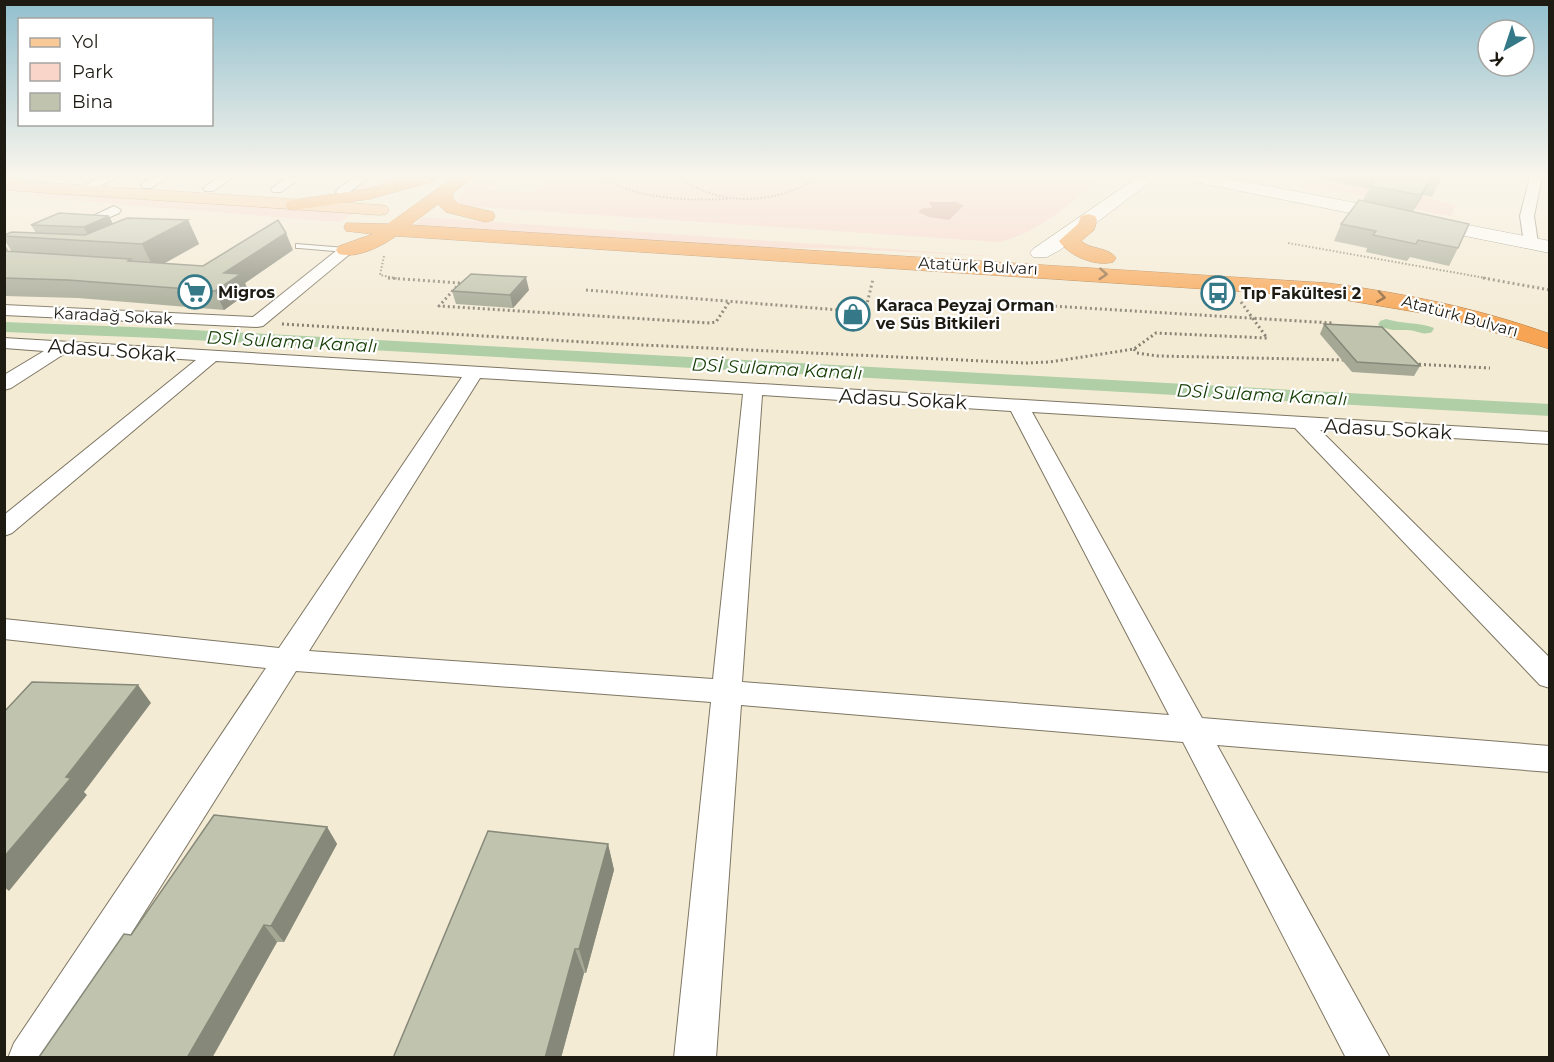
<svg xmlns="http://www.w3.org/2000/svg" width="1554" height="1062" viewBox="0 0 1554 1062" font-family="Montserrat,sans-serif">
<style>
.green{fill:#f9d4c9}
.forest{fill:#d6a495}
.water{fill:#b0cfa7}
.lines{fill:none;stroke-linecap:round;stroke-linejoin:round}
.canal{fill:#b0cfa7;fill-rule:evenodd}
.lane-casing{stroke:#7e7663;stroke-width:2}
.street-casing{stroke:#7e7663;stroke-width:2}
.secondary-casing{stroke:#7e7663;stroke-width:1}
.primary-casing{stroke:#ab753d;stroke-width:1}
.highway-casing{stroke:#ab753d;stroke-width:1}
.path-far1{stroke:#888273;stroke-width:2;stroke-dasharray:1.5 2;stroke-linecap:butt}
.path{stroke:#888273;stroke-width:3;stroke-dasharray:2 3;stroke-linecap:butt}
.lane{fill:#fff;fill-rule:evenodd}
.street{fill:#fff;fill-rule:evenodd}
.secondary{fill:#fff;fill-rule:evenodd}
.primary{fill:#fac998;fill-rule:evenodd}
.highway{fill:#f7a554;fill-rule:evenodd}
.wall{fill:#a5a895}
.shaded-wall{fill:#868879}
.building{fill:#c0c3ad;stroke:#868879;stroke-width:1.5}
.oneway{stroke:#8a6034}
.labels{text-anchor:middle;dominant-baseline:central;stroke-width:4.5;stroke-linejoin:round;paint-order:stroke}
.far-street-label{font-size:16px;fill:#1e1b13;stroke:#fff}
.far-poi-label{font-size:16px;font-weight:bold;fill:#1e1b13;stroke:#fff;text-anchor:start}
.far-water-label{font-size:18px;font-style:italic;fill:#153d05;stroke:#fff}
.street-label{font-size:20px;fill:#1e1b13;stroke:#fff}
</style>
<rect width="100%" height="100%" fill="#f4ebd5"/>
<g class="green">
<polygon points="369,177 420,177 346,194"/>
<path d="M482,177H500L485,190L536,192L553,177H1101C1074,201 1034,236 998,242L464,206L457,203L455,198Z"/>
<polygon points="1311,177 1325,181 1414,197 1388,201 1324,189 1302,188"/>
<polygon points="43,192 355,212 339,222 28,197"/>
<polygon points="1425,197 1456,205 1451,216 1418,210 1397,203"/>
<polygon points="422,217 1006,257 853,249 738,247 409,227 419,222"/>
</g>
<polygon class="forest" points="929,202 955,202 964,205 949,220 929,217 918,212 923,208 932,208"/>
<path class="water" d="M1386,319C1402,324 1418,322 1434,328L1432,332C1422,336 1417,330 1407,330C1396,330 1389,331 1378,325L1380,321Z"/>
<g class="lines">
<polygon class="canal" points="4,322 157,328 1550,404 1550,416 157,338 4,332"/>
<g class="lane-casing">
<polygon id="lane" points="296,244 346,248 350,250 346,252 299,248 296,248"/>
</g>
<g class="street-casing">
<g id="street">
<polygon points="100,177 117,177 87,193 79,193 77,190"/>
<polygon points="152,177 168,177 151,188 143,188 141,185"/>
<polygon points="219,177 234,177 213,191 205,191 203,188"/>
<polygon points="287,177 302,177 281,192 273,192 271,189"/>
<polygon points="355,177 369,177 346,195 338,195 336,192 338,189"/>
<polygon points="1530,177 1542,177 1534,216 1538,243 1531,247 1524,243 1520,216"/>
<polygon points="114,206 121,210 119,213 77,232 67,232 65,229"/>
<polygon points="346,246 351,247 353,250 351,253 263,326 257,327 4,315 4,305 253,317 341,247"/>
<path d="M4,338L1550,432V444L1320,430L1550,658V688L1540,685L1295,428L1032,412L1202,718L1550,746V772L1217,745L1390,1058H1346L1183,742L741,705L716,1058H674L711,702L296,671L53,1058H8L14,1043L266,668L4,639V619L279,648L462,377L216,361L12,533L4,536V515L196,360L67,352L11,388L4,390V375L44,351L4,348ZM480,378L743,394L713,679L309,651ZM762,395L1011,411L1169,715L742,682Z"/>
</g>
</g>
<g class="secondary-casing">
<g id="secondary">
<polygon points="1138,177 1157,177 1060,250 1047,257 1033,257 1030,253 1033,249"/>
<polygon points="1187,177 1222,177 1550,241 1550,253 1195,182"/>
</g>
</g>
<g class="primary-casing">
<polygon id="primary" points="4,180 380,205 386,206 389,210 386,214 380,215 4,190"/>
</g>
<g class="highway-casing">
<g id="highway">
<polygon points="409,177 437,177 435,181 369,199 294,210 288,209 285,205 288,201 294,200 368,189"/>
<path d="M454,177H473L453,193V199L458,204L493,212L495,216L493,220L486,222L446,212L438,204L410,225L1327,283C1403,293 1477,308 1550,334V349L1440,316L1327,297L396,236C382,246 357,259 339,254L336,250L339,246L373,234L346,231L344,227L346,223L388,224Z"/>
<path d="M1088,214L1095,216L1097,220L1094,230L1081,241C1091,250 1109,247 1116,258L1113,262C1096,267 1069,256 1059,241L1078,224L1081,216Z"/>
</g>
</g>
<g class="path-far1">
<path d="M600,177C638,199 685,201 728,199"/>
<path d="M684,177V181C725,207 778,204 818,177"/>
<polyline points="1288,243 1491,279"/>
<polyline points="384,256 380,275 399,279"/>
</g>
<g class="path">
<polyline points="388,278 460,283"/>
<polyline points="1483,278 1550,290"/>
<polyline points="460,283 439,306 710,323 716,322 729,302"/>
<polyline points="586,290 865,312 873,279"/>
<polyline points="1241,302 1267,338"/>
<polyline points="1035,305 1332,323"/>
<polyline points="282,324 601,343 1025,363 1050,362 1134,349 1156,333 1267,338"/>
<polyline points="1134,349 1137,353 1158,356 1347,360"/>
<polyline points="1414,364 1490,368"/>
</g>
<use href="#lane" class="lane"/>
<use href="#street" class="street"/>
<use href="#secondary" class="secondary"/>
<use href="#primary" class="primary"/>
<use href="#highway" class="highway"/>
</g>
<g class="wall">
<polygon points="1313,177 1442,177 1432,197 1423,195 1413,211 1458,248 1449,266 1410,257 1407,261 1366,252 1367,248 1334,241 1341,224 1363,200 1369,189"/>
<polygon points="109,216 113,224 188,220 199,244 165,263 203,266 293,250 245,283 249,292 224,310 78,298 4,296 4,244 8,250 6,251 12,252 4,239 4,235 36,233 31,225"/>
<polygon points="529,290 513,308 456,304 452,291"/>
<polygon points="1324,324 1420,366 1414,376 1352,372 1320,334"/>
<polygon points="327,827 337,844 284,942 277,942 212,1058 39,1057"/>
<polygon points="608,844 614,870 586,973 584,973 561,1058 393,1058"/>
</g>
<g class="shaded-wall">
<polygon points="1430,179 1423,195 1413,212 1421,195"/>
<polygon points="109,216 121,241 91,241 84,227"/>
<polygon points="188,220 199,244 154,269 142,244"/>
<polygon points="286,233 293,250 245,283 249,292 224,310 215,291 224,273"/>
<polygon points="4,244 8,250 4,252"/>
<polygon points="526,277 529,290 513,308 510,295"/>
<polygon points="138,685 151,703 84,792 87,795 9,891 4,887 4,857"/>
<polygon points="327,827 337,844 284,942 271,926"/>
<polygon points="608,844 614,870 586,973 579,949"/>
<polygon points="264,925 277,942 212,1058 187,1058"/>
<polygon points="575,949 584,973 561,1058 545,1058"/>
</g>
<g class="building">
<polygon points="1376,177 1441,177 1439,181 1430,179 1421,195 1370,186"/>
<polygon points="1359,200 1469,224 1458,248 1418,240 1416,244 1373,235 1376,231 1341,224"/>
<polygon points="59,213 109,216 84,227 31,225"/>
<polygon points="127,218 188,220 142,244 4,236 4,235 12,232 85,235"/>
<polygon points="278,220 286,233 224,273 241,274 215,291 68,280 4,278 4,251 131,259 128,261 203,266"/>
<polygon points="471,274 526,277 510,295 452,291"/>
<polygon points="1324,324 1382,327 1420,366 1357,362"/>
<polygon points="32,682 138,685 66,777 71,778 4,857 4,712"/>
<polygon points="214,815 327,827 271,926 264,925 187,1058 39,1057 124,934 131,935"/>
<polygon points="488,831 608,844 579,949 575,949 545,1058 393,1058"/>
</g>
<defs><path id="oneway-chevron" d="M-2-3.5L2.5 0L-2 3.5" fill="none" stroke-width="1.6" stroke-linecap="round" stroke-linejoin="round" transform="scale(1.5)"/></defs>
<g class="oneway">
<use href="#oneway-chevron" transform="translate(1103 274) rotate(4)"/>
<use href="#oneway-chevron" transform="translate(1381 297) rotate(9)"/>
</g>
<linearGradient id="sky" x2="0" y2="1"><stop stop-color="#91bfce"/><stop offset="0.54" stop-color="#faf6ec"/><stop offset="1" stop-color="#faf6ec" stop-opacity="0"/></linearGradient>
<rect width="1554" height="326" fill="url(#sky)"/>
<defs>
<g id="supermarket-ring" transform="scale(1.725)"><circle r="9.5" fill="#fff" stroke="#357988" stroke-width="1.5"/><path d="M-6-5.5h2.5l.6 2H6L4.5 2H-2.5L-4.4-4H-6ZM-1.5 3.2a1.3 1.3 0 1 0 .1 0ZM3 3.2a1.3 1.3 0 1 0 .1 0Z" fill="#357988"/></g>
<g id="bus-ring" transform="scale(1.725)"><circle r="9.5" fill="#fff" stroke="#357988" stroke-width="1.5"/><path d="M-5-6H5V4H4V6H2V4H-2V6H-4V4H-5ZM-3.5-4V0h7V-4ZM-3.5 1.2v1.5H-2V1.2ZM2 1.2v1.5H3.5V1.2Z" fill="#357988"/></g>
<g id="shop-ring" transform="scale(1.725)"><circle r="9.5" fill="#fff" stroke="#357988" stroke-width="1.5"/><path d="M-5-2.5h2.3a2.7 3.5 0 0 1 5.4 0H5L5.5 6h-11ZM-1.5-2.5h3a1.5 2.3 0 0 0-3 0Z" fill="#357988"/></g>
</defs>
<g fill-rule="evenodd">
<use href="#supermarket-ring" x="195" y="292"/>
<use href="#bus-ring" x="1218" y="293"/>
<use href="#shop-ring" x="853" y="314"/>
</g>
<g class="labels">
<g class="far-street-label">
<text transform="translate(978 266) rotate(3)">Atatürk Bulvarı</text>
<text transform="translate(113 316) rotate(3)">Karadağ Sokak</text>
<text transform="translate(1460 316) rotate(15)">Atatürk Bulvarı</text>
</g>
<g class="far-poi-label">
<text x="218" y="292">Migros</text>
<text x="1241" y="293">Tıp Fakültesi 2</text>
<text x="876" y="305">Karaca Peyzaj Orman<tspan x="876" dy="18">ve Süs Bitkileri</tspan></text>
</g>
<g class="far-water-label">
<text transform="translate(292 342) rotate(3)">DSİ Sulama Kanalı</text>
<text transform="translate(777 369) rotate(3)">DSİ Sulama Kanalı</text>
<text transform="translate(1262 395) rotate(3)">DSİ Sulama Kanalı</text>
</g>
<g class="street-label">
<text transform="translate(112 350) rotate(4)">Adasu Sokak</text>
<text transform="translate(903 399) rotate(3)">Adasu Sokak</text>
<text transform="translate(1388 429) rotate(3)">Adasu Sokak</text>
</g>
</g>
<rect width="1554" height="1062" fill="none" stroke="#1e1b13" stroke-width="12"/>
<rect x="18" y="18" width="195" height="108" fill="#ffffff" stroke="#a5a4a1" stroke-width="1.5"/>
<rect x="30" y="38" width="30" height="9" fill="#fac998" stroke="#a5a4a1" stroke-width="1.5"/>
<text x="72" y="48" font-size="18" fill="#1e1b13">Yol</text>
<rect x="30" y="63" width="30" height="18" fill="#f9d4c9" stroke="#a5a4a1" stroke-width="1.5"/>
<text x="72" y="78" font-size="18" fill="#1e1b13">Park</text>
<rect x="30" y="93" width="30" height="18" fill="#c0c3ad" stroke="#a5a4a1" stroke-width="1.5"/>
<text x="72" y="108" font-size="18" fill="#1e1b13">Bina</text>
<g transform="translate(1506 48) rotate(219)"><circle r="28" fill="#ffffff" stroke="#a5a4a1" stroke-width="1.5"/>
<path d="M0-4.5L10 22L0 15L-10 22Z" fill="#357988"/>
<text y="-9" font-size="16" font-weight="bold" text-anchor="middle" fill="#1e1b13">K</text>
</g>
</svg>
